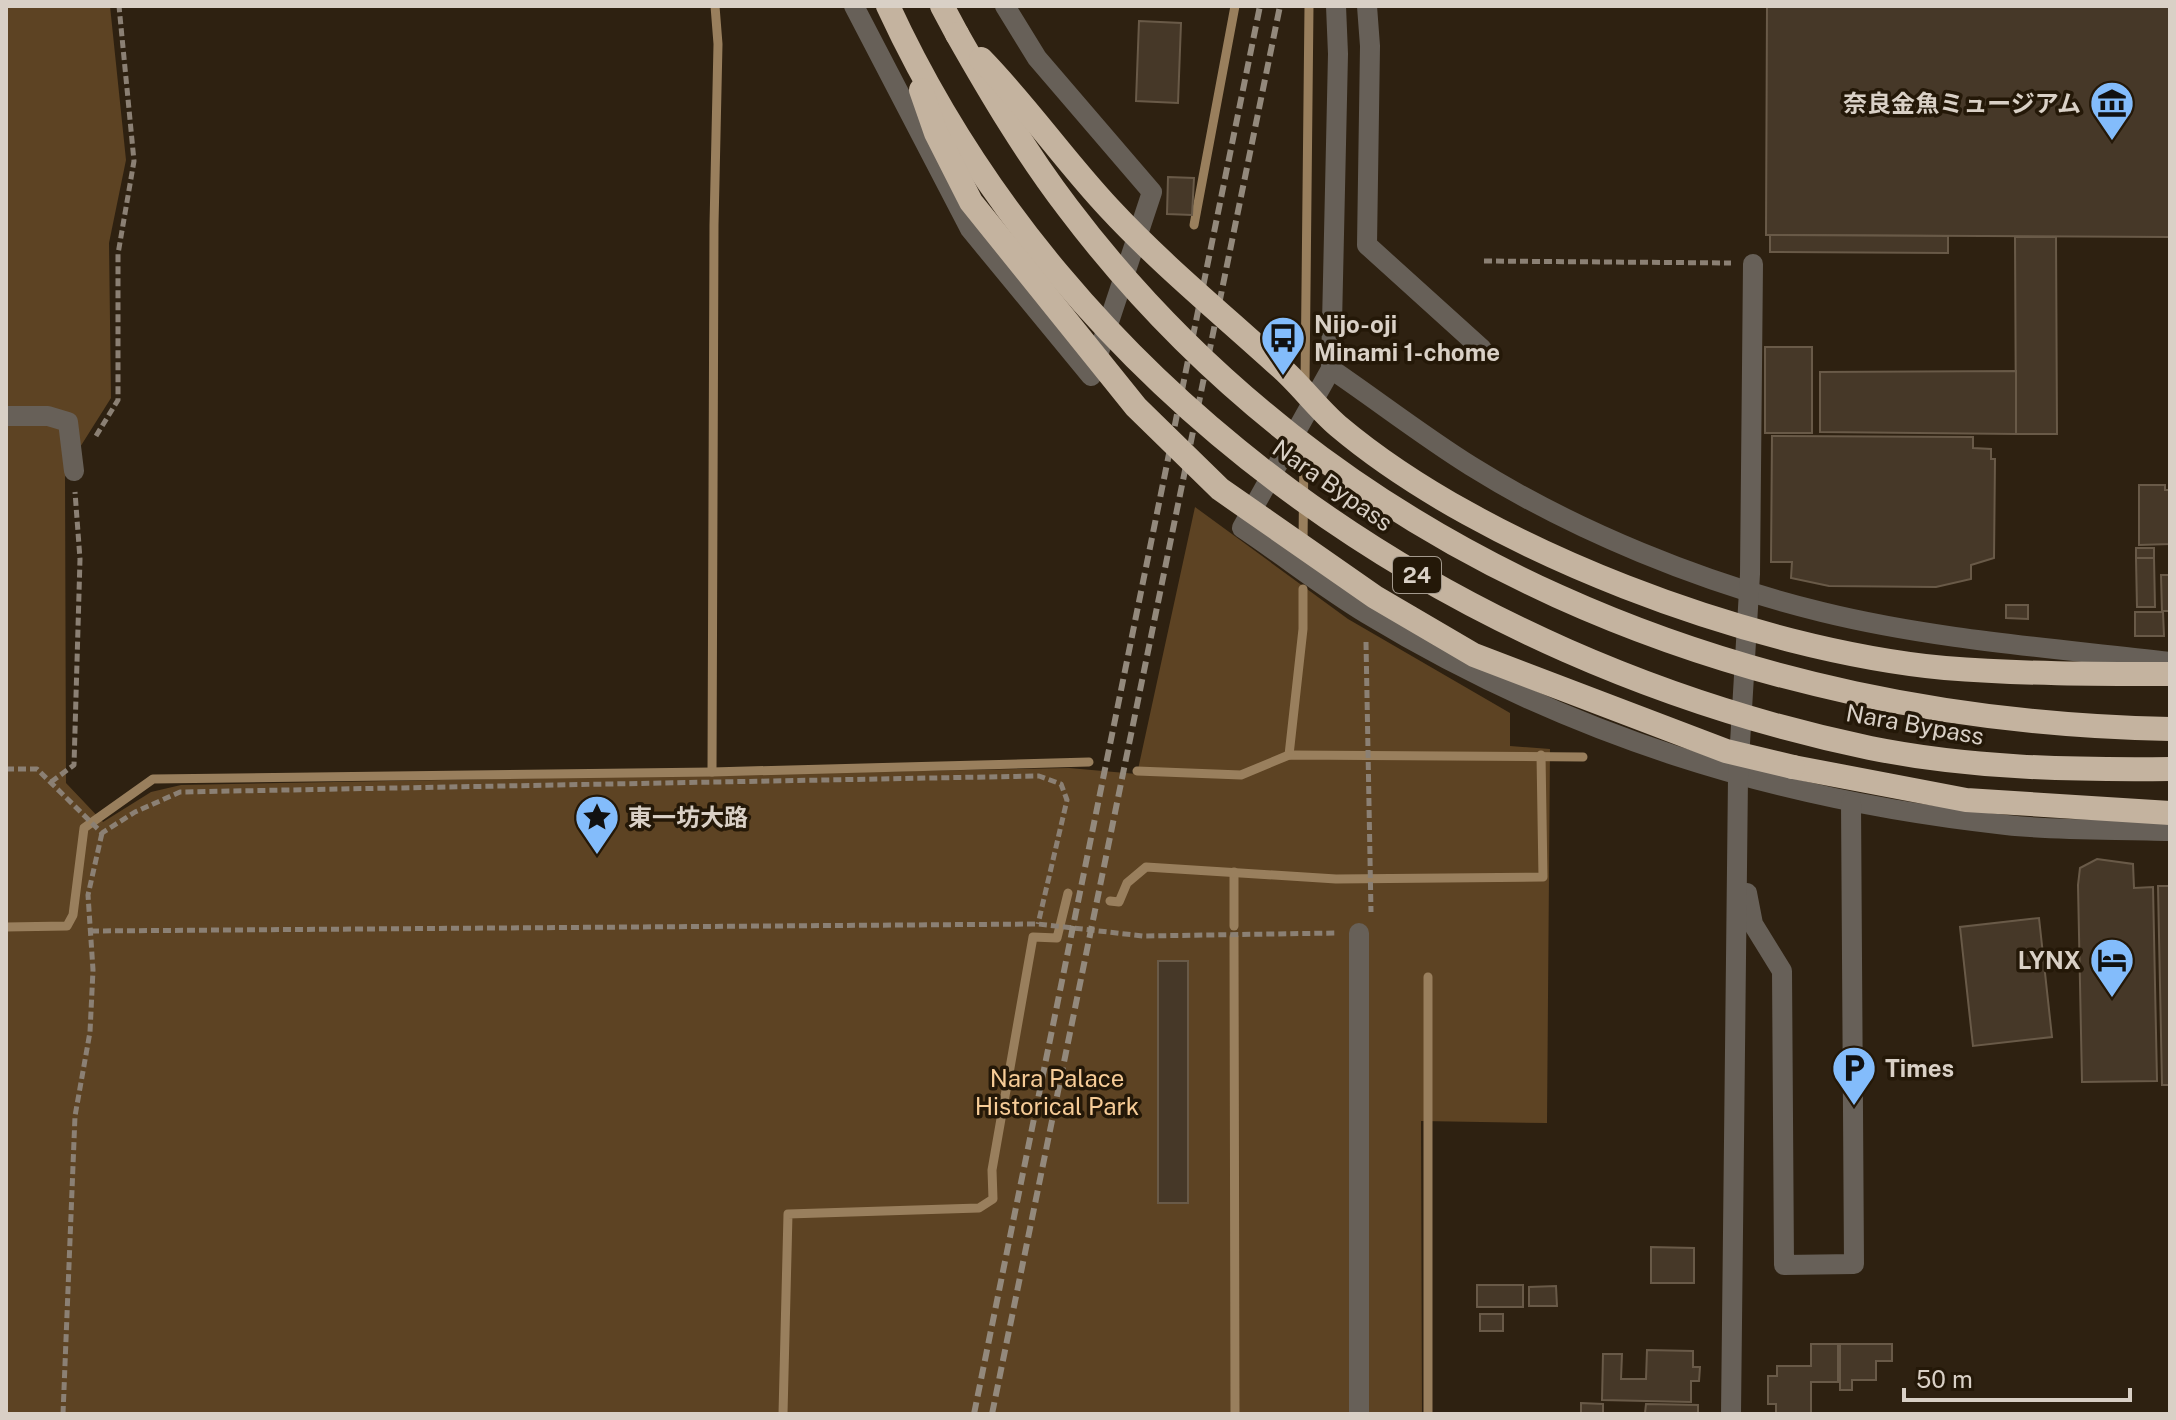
<svg xmlns="http://www.w3.org/2000/svg" width="2176" height="1420" viewBox="0 0 2176 1420" font-family="'Public Sans','Noto Sans JP',sans-serif">
<style>
.green{fill:#5d4323}
.lines{fill:none;stroke-linecap:round;stroke-linejoin:round}
.stream{stroke:#997f5d;stroke-width:9}
.building{fill:#463828;stroke:#695a48;stroke-width:2}
.path{stroke:#8b8074;stroke-width:5;stroke-dasharray:8 4;stroke-linecap:butt}
.minor{stroke:#676058;stroke-width:20}
.highway{stroke:#c4b39f;stroke-width:24}
.rail{stroke:#93897c;stroke-width:6;stroke-dasharray:12 6;stroke-linecap:butt}
.highway-bridge{stroke:#c4b39f;stroke-width:24}
.labels{text-anchor:middle;dominant-baseline:central;stroke-width:7;stroke-linejoin:round;paint-order:stroke}
.shield{fill:#241808;stroke:#a3998d;stroke-width:2}
.shield-label{font-size:22px;font-weight:bold;fill:#d9d0c6}
.poi-label{font-size:24px;font-weight:bold;fill:#d9d0c6;stroke:#241808;text-anchor:start}
.street-label{font-size:24px;fill:#d9d0c6;stroke:#241808}
.park-label{font-size:24px;fill:#f7cc97;stroke:#241808}
</style>
<rect width="100%" height="100%" fill="#2e2111"/>
<polygon class="green" points="6,6 110,6 126,160 109,243 111,398 65,471 66,783 103,822 151,792 181,785 1069,768 1137,774 1195,507 1348,619 1510,713 1510,746 1550,749 1547,1123 1421,1121 1422,1414 6,1414"/>
<g class="lines">
<g class="stream">
<polyline points="1194,225 1235,6"/>
<polyline points="1305,384 1309,6"/>
<polyline points="1303,544 1304,447"/>
<polyline points="1289,755 1303,629 1303,589"/>
<polyline points="1137,771 1241,775 1289,755 1583,757"/>
<polyline points="712,772 714,225 718,44 715,6"/>
<polyline points="1234,872 1234,926"/>
<polyline points="1110,901 1119,902 1127,883 1146,867 1336,879 1543,877 1541,755"/>
<polyline points="6,927 67,926 73,915 84,828 153,779 712,772 1089,762"/>
<polyline points="1234,937 1235,1414"/>
<polyline points="1428,977 1428,1414"/>
<polyline points="783,1414 788,1214 979,1208 993,1199 992,1170 1033,937 1057,938 1068,893"/>
</g>
</g>
<g class="building">
<polygon points="1767,6 2170,6 2170,237 1766,235"/>
<polygon points="1139,21 1181,23 1178,103 1136,101"/>
<polygon points="1168,177 1194,178 1192,215 1167,214"/>
<rect x="6" y="192" width="1" height="97"/>
<polygon points="1770,235 1948,236 1948,253 1770,252"/>
<polygon points="2015,237 2056,237 2057,434 2016,434"/>
<rect x="1765" y="347" width="47" height="86"/>
<polygon points="2016,371 2016,434 1820,432 1820,372"/>
<polygon points="1772,436 1973,437 1973,448 1991,449 1991,459 1995,459 1994,558 1971,565 1971,579 1936,587 1829,586 1791,578 1792,562 1771,562"/>
<polygon points="2139,485 2165,485 2165,490 2170,490 2170,544 2139,545"/>
<rect x="2136" y="548" width="18" height="10"/>
<polygon points="2136,558 2154,558 2155,607 2137,607"/>
<polygon points="2161,575 2170,575 2170,611 2162,611"/>
<polygon points="2006,605 2028,605 2028,619 2006,618"/>
<polygon points="2135,612 2163,612 2164,636 2135,636"/>
<polygon points="2097,859 2133,864 2134,888 2153,887 2157,1081 2082,1082 2078,885 2080,868"/>
<polygon points="2158,886 2170,886 2170,1085 2162,1085"/>
<polygon points="2039,918 2052,1037 1973,1046 1960,927"/>
<rect x="1158" y="961" width="30" height="242"/>
<polygon points="1651,1247 1694,1248 1694,1283 1651,1283"/>
<rect x="1477" y="1285" width="46" height="22"/>
<polygon points="1556,1286 1557,1306 1529,1306 1529,1287"/>
<rect x="1480" y="1314" width="23" height="17"/>
<polygon points="1811,1344 1838,1344 1838,1382 1811,1382 1811,1414 1776,1414 1776,1404 1768,1404 1768,1376 1777,1376 1777,1366 1811,1366"/>
<polygon points="1840,1344 1892,1344 1892,1361 1876,1361 1876,1380 1852,1380 1852,1390 1840,1390"/>
<polygon points="1647,1350 1693,1351 1693,1367 1700,1367 1699,1381 1691,1381 1691,1402 1602,1400 1603,1354 1622,1354 1621,1379 1646,1379"/>
<polygon points="1581,1403 1603,1404 1603,1414 1581,1414"/>
<polygon points="1646,1404 1698,1405 1698,1414 1629,1414 1645,1413"/>
</g>
<g class="lines">
<g class="path">
<polyline points="1484,261 1731,263"/>
<polyline points="96,436 118,400 118,254 134,161 119,6"/>
<polyline points="1366,642 1371,912"/>
<polyline points="6,769 37,769 102,833 135,812 180,792 1039,776 1061,784 1067,800 1038,924"/>
<polyline points="51,782 74,765 80,559 75,492"/>
<polyline points="91,931 1038,924 1143,936 1336,933"/>
<polyline points="63,1414 75,1116 90,1032 93,970 88,895 102,833"/>
</g>
<g class="minor">
<polyline points="854,6 970,229 1091,376 1152,192 1037,58 1005,6"/>
<polyline points="1367,6 1370,46 1367,245 1482,349"/>
<polyline points="1331,369 1338,54 1336,6"/>
<polyline points="6,416 48,416 68,422 74,471"/>
<path d="M2170,662C2054,648 1936,640 1822,612C1703,583 1575,531 1471,466C1423,436 1378,401 1331,369L1242,528C1284,556 1324,588 1367,614C1567,735 1775,800 2006,825C2060,831 2116,829 2170,831"/>
<polyline points="1747,893 1753,924 1782,971 1784,1265 1854,1264 1851,803"/>
<polyline points="1359,933 1359,1414"/>
<polyline points="1731,1414 1738,777 1750,574 1753,264"/>
</g>
<g class="highway">
<polyline points="942,6 957,34"/>
<polyline points="1793,767 1966,800 2170,813"/>
</g>
<g class="rail">
<polyline points="974,1414 1260,6"/>
<polyline points="992,1414 1280,6"/>
</g>
<g class="highway-bridge">
<path d="M888,6C1069,398 1454,661 1870,748C1969,768 2069,770 2170,769"/>
<path d="M957,34C991,94 1026,153 1068,208C1331,556 1743,721 2170,729"/>
<path d="M981,59C1027,106 1064,160 1109,208C1161,264 1222,314 1279,366C1300,384 1317,408 1338,426C1485,550 1754,650 1945,668C2020,674 2095,674 2170,674"/>
<polyline points="921,90 936,133 971,202 1136,407 1220,489 1375,597 1474,655 1726,751 1793,767"/>
</g>
</g>
<defs>
<g id="museum-pin" transform="scale(2.3)"><path d="M0 17L-7.5 6A9.5 9.5 0 1 1 7.5 6Z" fill="#83bcfb" stroke="#241808"/><path d="M0-6L6-3V-2H-6V-3ZM-5-1h2V3h-2ZM-1-1h2V3h-2ZM3-1h2V3H3ZM-6 4H6V6H-6Z" fill="#111"/></g>
<g id="bus-pin" transform="scale(2.3)"><path d="M0 17L-7.5 6A9.5 9.5 0 1 1 7.5 6Z" fill="#83bcfb" stroke="#241808"/><path d="M-5-6H5V4H4V6H2V4H-2V6H-4V4H-5ZM-3.5-4V0h7V-4ZM-3.5 1.2v1.5H-2V1.2ZM2 1.2v1.5H3.5V1.2Z" fill="#111"/></g>
<g id="sight-pin" transform="scale(2.3)"><path d="M0 17L-7.5 6A9.5 9.5 0 1 1 7.5 6Z" fill="#83bcfb" stroke="#241808"/><path d="M0-6L1.8-2.2L6-1.7L2.9 1.2L3.7 5.4L0 3.3L-3.7 5.4L-2.9 1.2L-6-1.7L-1.8-2.2Z" fill="#111"/></g>
<g id="hotel-pin" transform="scale(2.3)"><path d="M0 17L-7.5 6A9.5 9.5 0 1 1 7.5 6Z" fill="#83bcfb" stroke="#241808"/><path d="M-6-4.5h1.5V1H6V5H4.5V3h-9V5H-6ZM-4 0a1.8 1.8 0 1 1 3.6 0ZM.5 0V-2.5h3Q6-2.5 6 0Z" fill="#111"/></g>
<g id="parking-pin" transform="scale(2.3)"><path d="M0 17L-7.5 6A9.5 9.5 0 1 1 7.5 6Z" fill="#83bcfb" stroke="#241808"/><path d="M-3.5-5.5H1a3.5 3.5 0 0 1 0 7H-1V5.5H-3.5ZM-1-3.4V-.6H.8a1.4 1.4 0 0 0 0-2.8Z" fill="#111"/></g>
</defs>
<g fill-rule="evenodd">
<use href="#museum-pin" x="2112" y="103"/>
<use href="#bus-pin" x="1283" y="338"/>
<use href="#sight-pin" x="597" y="817"/>
<use href="#hotel-pin" x="2112" y="960"/>
<use href="#parking-pin" x="1854" y="1068"/>
</g>
<g class="labels">
<rect class="shield" x="1393" y="557" width="48" height="36" rx="6"/>
<g class="shield-label">
<text x="1417" y="575">24</text>
</g>
<g class="poi-label">
<text x="2081" y="103" text-anchor="end">奈良金魚ミュージアム</text>
<text x="1314" y="324">Nijo-oji<tspan x="1314" dy="28">Minami 1-chome</tspan></text>
<text x="628" y="817">東一坊大路</text>
<text x="2081" y="960" text-anchor="end">LYNX</text>
<text x="1885" y="1068">Times</text>
</g>
<g class="street-label">
<text transform="translate(1333 485) rotate(35)">Nara Bypass</text>
<text transform="translate(1915 724) rotate(10)">Nara Bypass</text>
</g>
<g class="park-label">
<text x="1057" y="1078">Nara Palace<tspan x="1057" dy="28">Historical Park</tspan></text>
</g>
</g>
<rect width="2176" height="1420" fill="none" stroke="#d9d0c6" stroke-width="16"/>
<path d="M1904 1388v12h226v-12" fill="none" stroke="#d9d0c6" stroke-width="4"/>
<text x="1916" y="1388" font-size="24" fill="#d9d0c6" stroke="#241808" stroke-width="6" paint-order="stroke">50 m</text>
</svg>
